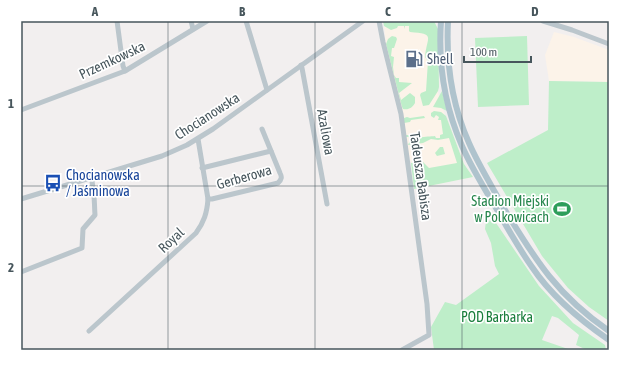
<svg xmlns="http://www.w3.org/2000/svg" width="630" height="371" viewBox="0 0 630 371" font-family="'Asap Condensed',sans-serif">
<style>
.commercial{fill:#fcf3e9}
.green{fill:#beeec9}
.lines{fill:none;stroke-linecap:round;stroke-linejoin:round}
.minor{stroke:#bbc6cc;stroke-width:5}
.major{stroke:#afc3cd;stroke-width:6}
.grid{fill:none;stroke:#47565c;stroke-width:1;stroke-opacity:0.55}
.labels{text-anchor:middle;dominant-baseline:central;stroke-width:3.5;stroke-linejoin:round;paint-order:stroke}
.service-label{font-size:14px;fill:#4e5e75;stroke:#fff;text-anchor:start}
.street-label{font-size:14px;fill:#47565c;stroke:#fff}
.transit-label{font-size:14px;fill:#164399;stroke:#fff;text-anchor:start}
.leisure-label{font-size:14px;fill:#27864d;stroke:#fff;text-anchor:end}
.park-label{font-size:14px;fill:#187d3b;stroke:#fff}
.neatline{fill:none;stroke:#47565c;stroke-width:1.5}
.grid-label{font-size:13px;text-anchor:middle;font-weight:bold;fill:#47565c}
</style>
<rect width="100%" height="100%" fill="#f2efef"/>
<g class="commercial">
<polygon points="385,21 434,27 436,84 441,104 464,164 473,177 414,189 411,163 386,44 384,26"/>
<polygon points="554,32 574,37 609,50 609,82 549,81 545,55"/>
</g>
<g class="green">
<path d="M383,21H434L438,29L439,87L438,91L429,105L423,106L420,95L421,93L426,91L428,61L425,57C427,36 436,34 410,32L409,31V26H405L404,29V26H398L397,28L391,30L384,26Z"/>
<path d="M392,36L396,37L397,39L394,48H392L391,56L394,57L393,67L394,75L396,78H399V82L412,83L399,93L401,100L410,93L415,97V103C412,108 409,110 403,109L402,107L386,44L388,39Z"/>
<polygon points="527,36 529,105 478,107 475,38"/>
<polygon points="549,81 609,82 609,321 589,307 568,288 542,256 487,163 548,130"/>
<polygon points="442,91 447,111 441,108 433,107"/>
<path d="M434,111L441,112L446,116L464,164L473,177L414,189L411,163L422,161L429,168L457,163L449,138L438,140L431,139L423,143L408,145C411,136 427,137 435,136L436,138H440V135L443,134L441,120H438L439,117L436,115L434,118L431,116V113Z"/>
<polygon points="424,116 425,118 411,120 410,122 404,123 406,135 410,135 409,137 406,137 403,120 404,118 407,117 410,118"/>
<polygon points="440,147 443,147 445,154 437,156 435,153"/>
<polygon points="494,220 539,286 573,323 605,345 606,350 587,350 576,345 579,335 558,318 552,316 542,340 571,350 434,350 431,327 445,302 456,305 499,274 495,266 491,243 485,229 486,221"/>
</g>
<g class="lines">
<g class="minor">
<polyline points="117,21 123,66 125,71"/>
<polyline points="191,21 193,29"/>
<polyline points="246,21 267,90"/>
<polyline points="379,21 383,42 401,114 427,304 429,335 402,350"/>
<polyline points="543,21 572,30 609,44"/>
<polyline points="301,65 302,68 327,204"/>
<polyline points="21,110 125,71 207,21"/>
<polyline points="202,168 271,151"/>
<polyline points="21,199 162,156 187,145 213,129 363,21"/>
<path d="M208,199H212L278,183C282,179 282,177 280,173L262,129"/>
<path d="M21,272L82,248L83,229L95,215C94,202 95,190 91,178"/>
<path d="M89,331L196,233C204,222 207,213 208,199L198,139"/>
</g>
<g class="major">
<path d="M441,21C438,64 445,107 462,146C472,169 486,191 499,213C509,231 520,250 532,267C552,297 580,320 609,340"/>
<path d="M448,21C446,62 452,105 469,143C479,166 493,188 505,210C536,261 558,296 609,331"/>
</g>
</g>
<path class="grid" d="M168,21V350M315,21V350M462,21V350M21,186H609"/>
<defs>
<g id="fuel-bare" transform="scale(1.38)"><path d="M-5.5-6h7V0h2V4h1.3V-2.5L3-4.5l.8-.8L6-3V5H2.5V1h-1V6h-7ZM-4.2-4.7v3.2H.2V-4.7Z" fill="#5c6f8a" stroke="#fff" stroke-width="2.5" paint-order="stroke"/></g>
<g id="bus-bare" transform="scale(1.38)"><path d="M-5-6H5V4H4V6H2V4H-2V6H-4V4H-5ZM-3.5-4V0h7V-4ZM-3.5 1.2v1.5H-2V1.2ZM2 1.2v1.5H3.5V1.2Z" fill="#1a4fb4" stroke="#fff" stroke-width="2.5" paint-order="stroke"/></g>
<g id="stadium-bare" transform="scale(1.38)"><path d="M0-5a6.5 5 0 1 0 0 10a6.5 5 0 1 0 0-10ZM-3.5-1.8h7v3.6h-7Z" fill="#2e9e5b" stroke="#fff" stroke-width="2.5" paint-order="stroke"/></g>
</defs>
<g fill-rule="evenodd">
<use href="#fuel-bare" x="414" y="59"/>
<use href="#bus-bare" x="53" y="183"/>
<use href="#stadium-bare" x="562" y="209"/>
</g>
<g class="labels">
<g class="service-label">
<text x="427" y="59">Shell</text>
</g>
<g class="street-label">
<text transform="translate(112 60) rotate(-25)">Przemkowska</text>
<text transform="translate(207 116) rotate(-33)">Chocianowska</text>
<text transform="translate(326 132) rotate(80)">Azaliowa</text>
<text transform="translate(421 176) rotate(82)">Tadeusza Babisza</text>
<text transform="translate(244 177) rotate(-16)">Gerberowa</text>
<text transform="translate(171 240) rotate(-43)">Royal</text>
</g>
<g class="transit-label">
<text x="66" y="175">Chocianowska<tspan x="66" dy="16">/ Jaśminowa</tspan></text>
</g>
<g class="leisure-label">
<text x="549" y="201">Stadion Miejski<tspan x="549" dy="16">w Polkowicach</tspan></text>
</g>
<g class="park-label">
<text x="497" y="317">POD Barbarka</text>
</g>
</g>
<rect width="630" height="371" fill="none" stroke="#ffffff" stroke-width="44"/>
<path d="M464 56v6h67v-6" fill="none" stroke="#47565c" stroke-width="2"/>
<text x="470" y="56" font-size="12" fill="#47565c" stroke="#ffffff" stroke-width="3" paint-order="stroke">100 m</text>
<rect x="22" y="22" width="586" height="327" class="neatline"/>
<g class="grid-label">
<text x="95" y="16">A</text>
<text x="242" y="16">B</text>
<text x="388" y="16">C</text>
<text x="535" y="16">D</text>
<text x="11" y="108">1</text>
<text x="11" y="272">2</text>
</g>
</svg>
